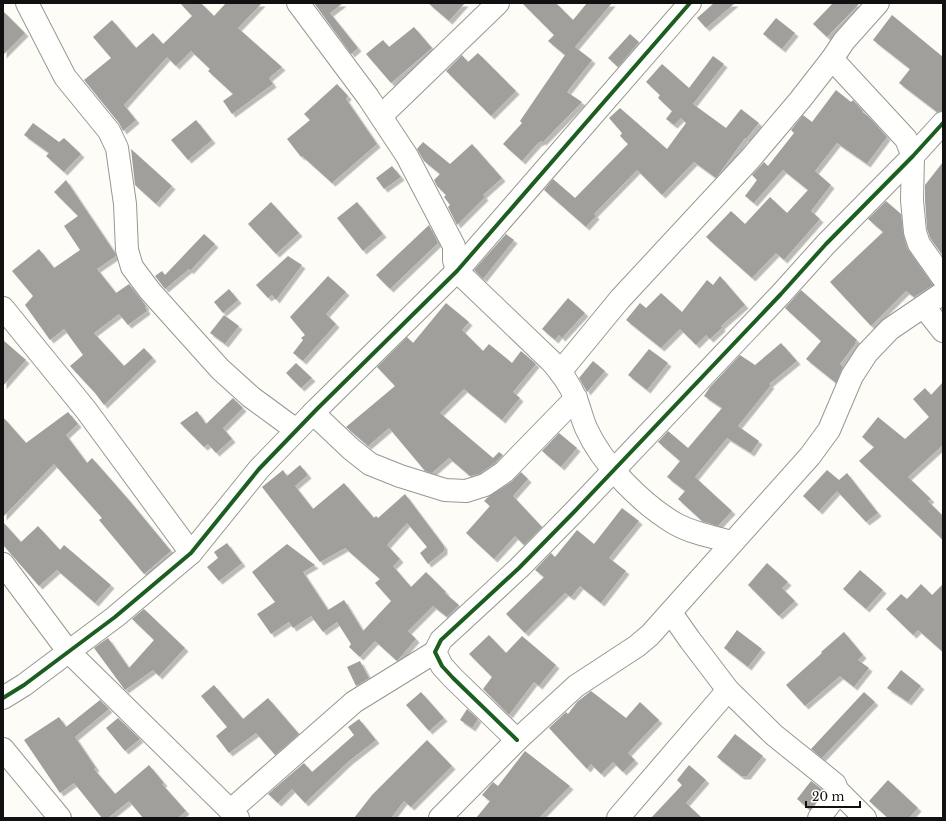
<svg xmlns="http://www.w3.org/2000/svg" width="946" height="821" viewBox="0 0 946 821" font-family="'Libre Baskerville',serif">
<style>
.building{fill:#a19f9c;filter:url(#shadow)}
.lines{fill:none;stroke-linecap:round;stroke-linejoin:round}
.minor-casing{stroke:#979795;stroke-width:24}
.minor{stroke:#fffffe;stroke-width:22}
.cycleway-casing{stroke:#fff;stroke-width:6}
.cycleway{stroke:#1b5e20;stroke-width:4}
</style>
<defs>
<filter id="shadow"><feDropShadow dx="3.5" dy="3.5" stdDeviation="0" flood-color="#0004"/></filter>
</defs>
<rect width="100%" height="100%" fill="#fdfcf7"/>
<g class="building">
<polygon points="180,3 201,3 214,16 226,3 262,3 238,28 282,67 269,78 273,84 232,114 223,101 233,94 208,71 210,69 191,51 176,66 167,57 124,105 136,120 123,131 119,123 84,80 111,58 93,37 112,20 136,48 153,33 163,44 192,16"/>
<polygon points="314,3 343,3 330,13 358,48 351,54"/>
<polygon points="428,3 465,3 449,21"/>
<polygon points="522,3 556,3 573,20 587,3 612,3 575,47 592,60 567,92 582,102 543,142 541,141 540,143 539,142 522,161 503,144 522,123 520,121 565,55 548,41 554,35"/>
<polygon points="714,3 735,3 706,28 697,18"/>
<polygon points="833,3 860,3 827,37 813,24"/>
<polygon points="3,11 25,33 3,55"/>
<polygon points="892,15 943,57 943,111 937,112 899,83 910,69 873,40"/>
<polygon points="776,18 795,33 782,49 763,34"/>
<polygon points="414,27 432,48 391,83 366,54 383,40 389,47"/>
<polygon points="630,34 639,42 618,67 608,58"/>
<polygon points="478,53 516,91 491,116 446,71 462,55 468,62"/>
<polygon points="713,56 724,64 693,104 726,128 741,109 759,123 746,139 745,138 716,178 694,162 662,195 637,170 594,214 596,216 586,227 544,190 553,179 575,198 628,144 620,136 622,133 609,118 620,108 667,149 686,123 681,118 674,125 666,119 672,111 658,98 660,95 646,82 662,64 689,88"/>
<polygon points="337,84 348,96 346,99 377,144 332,183 302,156 301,157 287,139 310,120 304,114"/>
<polygon points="836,90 851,102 853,100 863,111 862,112 868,116 887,137 867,164 837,143 815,171 831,185 811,211 820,219 784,260 776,253 752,278 706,237 731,211 745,224 770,197 787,213 808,190 783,170 754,203 745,196 757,180 752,175 764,162 768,166 794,133 791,130 803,115 812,122"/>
<polygon points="196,120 212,140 188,160 171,140"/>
<polygon points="33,123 59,142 64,138 81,154 64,172 46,156 49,153 24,135"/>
<polygon points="423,142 450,164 472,144 502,178 483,195 485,197 457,225 448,207 450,205 444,197 446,195 437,186 434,180 440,174 424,161 417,149"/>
<polygon points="131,149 172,186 156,204 135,185"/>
<polygon points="943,162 943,256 930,238 927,229 925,200 925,185"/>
<polygon points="392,166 401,177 384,189 376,178"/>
<polygon points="66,180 115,253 116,256 97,269 116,293 129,284 146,306 145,307 147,311 128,325 119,314 94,333 124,366 144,348 153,358 104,405 95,393 70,366 83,355 64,329 50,340 25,305 33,296 12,271 39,249 54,268 80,250 64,226 78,216 54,192"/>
<polygon points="886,201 901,214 903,233 907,248 933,285 914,297 906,291 871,326 830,282 883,232 868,219"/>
<polygon points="271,202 299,233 276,254 248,224"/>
<polygon points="357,202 383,234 363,251 337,218"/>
<polygon points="429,225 438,243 390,289 376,275"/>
<polygon points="204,234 215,244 190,271 189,269 165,289 155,276 162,271 165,275"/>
<polygon points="506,234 514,240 483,279 474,270"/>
<polygon points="288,256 302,265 276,300 272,295 268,298 256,285"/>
<polygon points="328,276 346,292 326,314 336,324 303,361 293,353 303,340 301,338 305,335 290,317"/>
<polygon points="720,276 745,305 721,326 722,328 710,339 706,335 696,345 680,329 661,348 626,320 640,303 646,308 661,293 682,312 707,280 713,285"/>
<polygon points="229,289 238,300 223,313 214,302"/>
<polygon points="801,290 857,340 855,342 856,343 840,364 843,367 836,383 806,359 821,341 785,308"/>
<polygon points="568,298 585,313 562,338 559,335 555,340 542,329"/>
<polygon points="446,303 469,322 462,330 483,351 489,344 512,363 521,351 536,364 513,392 520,398 502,420 464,389 440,413 493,458 499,452 503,455 496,462 479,474 470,476 449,458 432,473 425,471 389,428 368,446 346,427 395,386 377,367 407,337 413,343"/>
<polygon points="224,315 239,326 225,344 210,333"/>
<polygon points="3,340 26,360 3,386"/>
<polygon points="781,343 797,361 769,384 771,385 738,426 759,441 751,453 727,438 695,477 732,511 718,526 702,521 678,499 685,491 667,477 680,461 658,442 668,431 688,448 722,408 704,396 710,387 740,355 755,365"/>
<polygon points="649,349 668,363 647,390 628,375"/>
<polygon points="593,361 605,371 587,392 579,378"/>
<polygon points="296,363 312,378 301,388 286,373"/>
<polygon points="943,382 943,445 908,477 931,499 928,501 943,516 943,540 859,461 874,447 862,437 878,417 905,439 929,417 913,399 925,388 931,395"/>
<polygon points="233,398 243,408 223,428 232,439 216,453 208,444 204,447 180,423 197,411 206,424"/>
<polygon points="68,412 78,424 66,435 87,463 92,458 128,499 171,551 144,574 99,520 102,518 54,464 3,517 3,417 26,443"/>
<polygon points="559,433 577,448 561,467 542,451"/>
<polygon points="300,465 308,475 295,486 313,509 344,483 374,518 376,516 378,518 405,494 444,546 444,551 428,564 420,553 427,547 407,523 387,545 400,559 393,566 411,587 426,572 446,592 445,593 459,605 447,617 433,606 408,631 416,639 397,661 375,641 360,657 349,647 351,644 337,622 323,632 311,616 293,628 289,622 271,634 257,614 275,602 252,572 287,544 315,565 303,572 328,610 344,600 363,631 391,601 375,583 380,579 345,548 320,562 262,487 283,470 287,476"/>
<polygon points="827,470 839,480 847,473 878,513 866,522 837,491 819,511 803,496"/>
<polygon points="521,472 528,479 513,496 542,527 524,545 515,536 494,559 466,533 490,506 484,501 488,497 511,482"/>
<polygon points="622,508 639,521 609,558 626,571 601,603 580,586 571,597 565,593 525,633 506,614 544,577 535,570 551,553 555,557 577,530 594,544"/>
<polygon points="3,522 21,542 38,526 60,550 64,545 111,585 95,603 57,570 39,586 3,545"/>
<polygon points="227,543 242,563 219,581 207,567 218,558 214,552"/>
<polygon points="767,563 788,582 782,588 795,601 779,616 748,585"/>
<polygon points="860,570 883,590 866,609 843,589"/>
<polygon points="921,584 932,595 943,584 943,652 918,630 913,635 886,609 901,594 907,599"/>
<polygon points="144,609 185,648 159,676 153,670 125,690 94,648 108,638 129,668 154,640 132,619"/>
<polygon points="737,630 762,649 748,667 724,648"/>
<polygon points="844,632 863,655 858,660 869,668 854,687 840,676 805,706 786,685 822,653 821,652"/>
<polygon points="489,635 506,653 522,636 556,665 539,686 534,682 509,715 483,689 492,677 469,654"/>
<polygon points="360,661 369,678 356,686 347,667"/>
<polygon points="901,670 921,686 908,702 887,688"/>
<polygon points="214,685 243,719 268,698 299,734 275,755 256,733 229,753 216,736 227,727 201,696"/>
<polygon points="591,691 626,718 640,702 659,720 628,753 635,760 623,772 613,762 601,774 591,764 587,769 549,728 566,712 568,714 577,702"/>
<polygon points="421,692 444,718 429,731 406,705"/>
<polygon points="864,692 875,702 822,758 811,749"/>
<polygon points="100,700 109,709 75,737 96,768 94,769 115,794 149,765 164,783 162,784 186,811 178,818 143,818 129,801 108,818 102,818 74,783 60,793 24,740 59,717 66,727"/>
<polygon points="467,709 478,719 472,728 460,720"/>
<polygon points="118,718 140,739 125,751 106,728"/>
<polygon points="359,719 376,740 349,761 305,803 292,789 278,803 268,794 304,763 312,772 354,735 348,727"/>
<polygon points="735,734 763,756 747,776 741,776 717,757"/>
<polygon points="427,740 452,766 411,807 404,801 391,818 354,818 372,795"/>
<polygon points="525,751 570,786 539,818 476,818 490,801 482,795 493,782 498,786"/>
<polygon points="689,765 706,780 686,803 702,818 651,818 682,785 677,780"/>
<polygon points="888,780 918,808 909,818 888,818 869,801"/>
<polygon points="811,781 824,791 810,810 797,799"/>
</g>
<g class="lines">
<g class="minor-casing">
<g id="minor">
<polyline points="27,3 65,77 109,131 117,148 125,204 127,250 132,267 150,291 220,369 251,397 296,430"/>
<path d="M298,3L368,97L407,156L454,246V260L457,271L551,361C561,372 570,385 576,399C580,409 582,419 586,428C602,464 641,503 674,523C691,533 713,537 732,542"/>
<polyline points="832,59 906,139 913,156 912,200 915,232 919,244 943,278"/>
<polyline points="381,116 498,3"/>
<polyline points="924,307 943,331"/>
<polyline points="3,308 86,410 191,553"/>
<polyline points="560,372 620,299 750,159 800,100 832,59 844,41 878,3"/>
<polyline points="313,413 351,449 370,464 400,476 445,490 466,491 485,485 504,472 576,398"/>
<polyline points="3,564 68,651 238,818"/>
<polyline points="671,613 690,640 728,690 774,735 835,784 837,790 835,797 819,818"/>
<polyline points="3,698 24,685 115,617 191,553 259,469 317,409 457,271 690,3"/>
<polyline points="517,740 453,678 442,666 435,652 441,640 519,568 574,512 781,294 826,244 913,156 943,123"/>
<polyline points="3,749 60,818"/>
<polyline points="837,790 865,818"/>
<polyline points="231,810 354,702 435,652"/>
<polyline points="440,818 517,740 576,686 637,646 650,635 810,456 829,430 852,376 867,353 890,329 943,293"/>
<polyline points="618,818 728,690"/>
</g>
</g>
<use href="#minor" class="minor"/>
<g class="cycleway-casing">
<g id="cycleway">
<polyline points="3,698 24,685 115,617 191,553 259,469 317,409 457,271 690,3"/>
<polyline points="517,740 453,678 442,666 435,652 441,640 519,568 574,512 781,294 826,244 913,156 943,123"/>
</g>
</g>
<use href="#cycleway" class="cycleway"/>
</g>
<rect width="946" height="821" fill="none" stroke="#111111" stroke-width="8"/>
<path d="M806 801v6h54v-6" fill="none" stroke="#111111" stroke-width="2"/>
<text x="812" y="801" font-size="12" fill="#111111" stroke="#ffffff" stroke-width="3" paint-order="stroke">20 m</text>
</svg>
